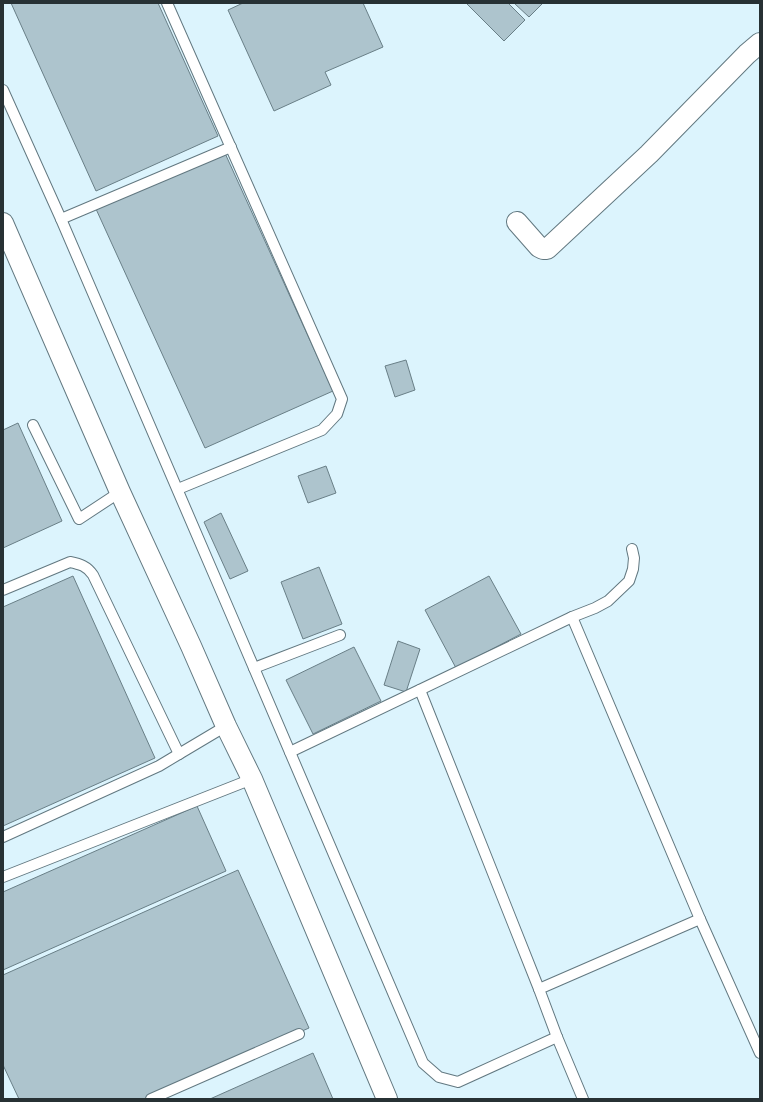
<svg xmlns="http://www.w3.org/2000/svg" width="763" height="1102" viewBox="0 0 763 1102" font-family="Commissioner,sans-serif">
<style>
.building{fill:#adc4cd;stroke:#697f87}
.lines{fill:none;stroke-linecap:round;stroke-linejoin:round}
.lane-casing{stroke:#627880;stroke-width:12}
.street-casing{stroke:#627880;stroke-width:22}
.lane{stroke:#fff;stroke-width:10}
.street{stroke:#fff;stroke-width:20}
</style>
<rect width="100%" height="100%" fill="#dcf4fd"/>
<g class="building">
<polygon points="11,3 158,3 218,136 96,191"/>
<polygon points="243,3 363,3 383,47 325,72 331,85 274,111 228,10"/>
<polygon points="466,3 508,3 525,20 504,41"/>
<polygon points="514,3 543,3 529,17"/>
<polygon points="224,151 333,391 205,448 96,209"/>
<polygon points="406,360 415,390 395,397 385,366"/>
<polygon points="18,423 62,521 3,548 3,430"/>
<polygon points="326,466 336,493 308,503 298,476"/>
<polygon points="221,513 248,571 230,579 204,522"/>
<polygon points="319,567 342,624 303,639 281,582"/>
<polygon points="73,576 155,758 3,826 3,607"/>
<polygon points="489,576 521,634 456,668 425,610"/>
<polygon points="398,641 420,649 406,692 384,685"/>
<polygon points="354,647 381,701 313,734 286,680"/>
<polygon points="197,806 226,871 3,970 3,892"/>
<polygon points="238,870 309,1028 148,1099 19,1099 3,1065 3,975"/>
<polygon points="313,1053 333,1099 210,1099"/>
</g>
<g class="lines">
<g class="lane-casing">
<g id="lane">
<polyline points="167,3 342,399 337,414 322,430 178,489"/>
<polyline points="3,90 61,219 230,612 423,1063 439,1077 458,1082 557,1037"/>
<polyline points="61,219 231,147"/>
<polyline points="33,425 79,519 120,492"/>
<path d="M3,590L70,562C80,564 87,566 93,575L179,754L226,726"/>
<polyline points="572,617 700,919"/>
<polyline points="254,668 340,635"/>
<polyline points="420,690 539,989"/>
<polyline points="290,752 572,617 595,608 608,601 629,581 633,569 634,558 632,549"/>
<polyline points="3,837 159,766 179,754"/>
<polyline points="3,877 252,779"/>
<polyline points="151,1099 299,1034"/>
<polyline points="583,1099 557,1037 539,989 700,919 760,1053"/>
</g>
</g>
<g class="street-casing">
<g id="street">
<polyline points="517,222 539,247 543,249 547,249 649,154 747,54 760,43"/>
<polyline points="3,223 120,492 191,646 226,726 252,779 387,1099"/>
</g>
</g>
<use href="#lane" class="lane"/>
<use href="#street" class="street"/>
</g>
<rect width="763" height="1102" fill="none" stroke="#273134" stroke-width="8"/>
</svg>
